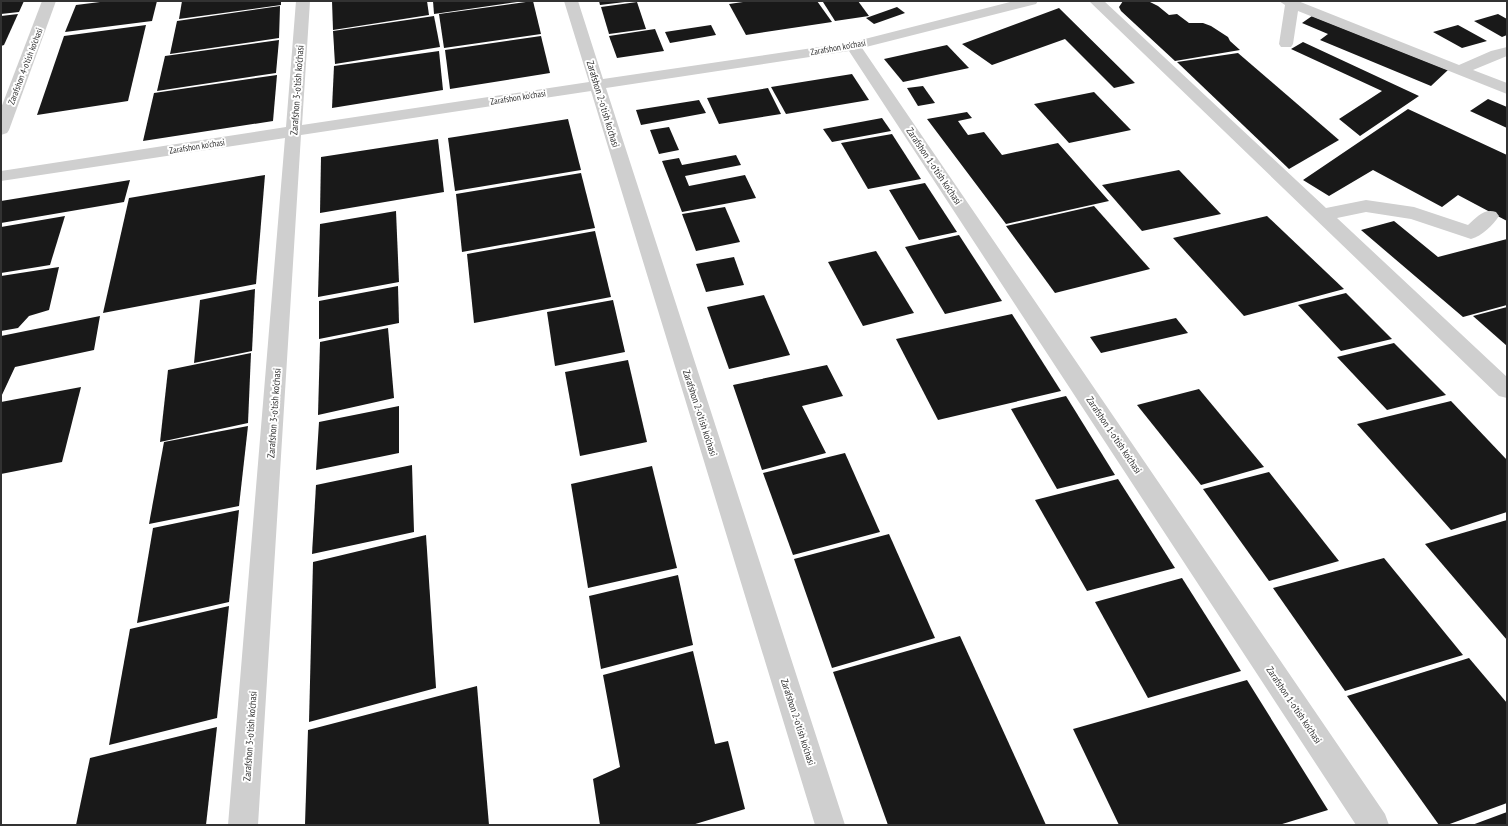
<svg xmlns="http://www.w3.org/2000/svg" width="1508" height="826" viewBox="0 0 1508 826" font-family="'PT Sans Narrow',sans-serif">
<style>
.building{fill:#191919}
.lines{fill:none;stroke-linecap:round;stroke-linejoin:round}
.minor{fill:#cfcfcf;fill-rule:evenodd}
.labels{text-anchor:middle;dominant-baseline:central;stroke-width:4;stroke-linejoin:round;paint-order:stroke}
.far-street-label{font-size:9px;fill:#323232;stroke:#fff}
.street-label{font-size:10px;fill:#323232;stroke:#fff}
</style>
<rect width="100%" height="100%" fill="#fff"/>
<g class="building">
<polygon points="1,1 24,1 19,12 1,14"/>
<polygon points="108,1 157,1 152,21 65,32 76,5"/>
<polygon points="182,1 281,1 281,5 179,19"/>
<polygon points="332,1 427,1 429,15 333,30"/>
<polygon points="433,1 517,1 517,2 434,14"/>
<polygon points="533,1 541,34 444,48 439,14"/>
<polygon points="599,1 625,1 625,2 600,5"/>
<polygon points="750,1 817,1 832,22 746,35 729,4"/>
<polygon points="832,1 858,1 869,16 835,21 823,2"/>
<polygon points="1123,1 1148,1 1158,6 1169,15 1177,14 1189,23 1203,23 1211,26 1228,37 1230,41 1240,50 1175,61 1121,11 1119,7"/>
<polygon points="637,2 646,29 609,34 601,7"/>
<polygon points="280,6 279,38 170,54 177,21"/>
<polygon points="897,7 905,13 874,24 866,18"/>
<polygon points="1059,8 1135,83 1114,88 1065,39 992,65 962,44"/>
<polygon points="18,14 4,45 1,46 1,16"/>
<polygon points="1498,14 1507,19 1507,35 1502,37 1474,21"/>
<polygon points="434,16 440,47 335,64 333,31"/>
<polygon points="1312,16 1448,70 1431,86 1320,40 1328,34 1302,23"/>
<polygon points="146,25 128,101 37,115 64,36"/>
<polygon points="711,25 716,35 670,43 665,32"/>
<polygon points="1458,25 1487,41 1462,48 1433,32"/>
<polygon points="655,29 664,51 617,58 609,36"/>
<polygon points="541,36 550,73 450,89 445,50"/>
<polygon points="279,40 276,73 157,91 165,56"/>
<polygon points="1303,42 1419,96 1360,136 1339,119 1382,91 1291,49"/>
<polygon points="947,45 969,68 903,82 884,59"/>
<polygon points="439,51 443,90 332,108 334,66"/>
<polygon points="1238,53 1339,140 1289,169 1177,62"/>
<polygon points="852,74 869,100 786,114 771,87"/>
<polygon points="277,75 273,121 143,141 154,93"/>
<polygon points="923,86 935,103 918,106 907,88"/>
<polygon points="768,88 781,114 719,124 707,98"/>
<polygon points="1094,92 1131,130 1069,143 1034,104"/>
<polygon points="1488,99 1507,107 1507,128 1470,111"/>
<polygon points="699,100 706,113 641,125 636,110"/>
<polygon points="1408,109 1507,155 1507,221 1458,195 1442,207 1373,170 1329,196 1303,180"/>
<polygon points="967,112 972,118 958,121 968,135 984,132 1002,155 1058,143 1109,201 1006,224 927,119"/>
<polygon points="882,118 891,131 832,142 823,129"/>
<polygon points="568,119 581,170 455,191 448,138"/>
<polygon points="669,127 679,150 659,154 650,130"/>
<polygon points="892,134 921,179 868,189 841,143"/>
<polygon points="438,139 444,192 320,213 321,157"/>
<polygon points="736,155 741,165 685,176 689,186 745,175 756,198 682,212 662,161 679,158 682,165"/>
<polygon points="1179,170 1221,214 1142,231 1102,185"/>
<polygon points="581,173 595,228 462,252 456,194"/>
<polygon points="265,175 256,284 103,313 129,198"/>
<polygon points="130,180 124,202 1,223 1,201"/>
<polygon points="925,183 957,232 919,240 889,190"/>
<polygon points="1094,206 1150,269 1055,293 1006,226"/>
<polygon points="725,207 740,242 696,251 682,214"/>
<polygon points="396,211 399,282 318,297 320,224"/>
<polygon points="65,216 50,265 1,273 1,227"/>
<polygon points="1267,216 1344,289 1244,316 1173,238"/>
<polygon points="1394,221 1438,257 1507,239 1507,305 1463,317 1361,230"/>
<polygon points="595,231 611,297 474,323 467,254"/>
<polygon points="959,235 1002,301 945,314 905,247"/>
<polygon points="876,251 914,313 863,326 828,262"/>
<polygon points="734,257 744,285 706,292 696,264"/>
<polygon points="59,267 49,310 29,316 18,328 1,331 1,276"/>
<polygon points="398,286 399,323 319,339 319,301"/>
<polygon points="255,289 252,351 194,363 200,300"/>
<polygon points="1346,293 1392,339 1341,351 1298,305"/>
<polygon points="764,295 790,355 729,369 707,307"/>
<polygon points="613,300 625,352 555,366 547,312"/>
<polygon points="1507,307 1507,346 1473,316"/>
<polygon points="1012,314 1061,391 938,420 896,339"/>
<polygon points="100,316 94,350 15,367 1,397 1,336"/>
<polygon points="1176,318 1188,333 1101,353 1090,337"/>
<polygon points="388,328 394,398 318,415 320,342"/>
<polygon points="1394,343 1446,395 1387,410 1337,357"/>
<polygon points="251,353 248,423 160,442 168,370"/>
<polygon points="628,360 647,442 580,456 565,372"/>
<polygon points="827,365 843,396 802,406 826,453 762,470 733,385"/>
<polygon points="81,387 62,462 1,474 1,402"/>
<polygon points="1199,389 1264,467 1201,485 1137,405"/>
<polygon points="1066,396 1115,475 1057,489 1011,409"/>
<polygon points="1451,401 1507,460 1507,512 1451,530 1357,424"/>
<polygon points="399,406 399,453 316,470 319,422"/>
<polygon points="248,426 239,506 149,524 164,442"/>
<polygon points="845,453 880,532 793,555 763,473"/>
<polygon points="412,465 414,532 312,554 316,485"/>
<polygon points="652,466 677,568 588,588 571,484"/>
<polygon points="1269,472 1339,561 1269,581 1203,489"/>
<polygon points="1118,479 1175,568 1087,591 1035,500"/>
<polygon points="239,510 229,602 137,623 153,528"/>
<polygon points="1507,520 1507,640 1425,544"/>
<polygon points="889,534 935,638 832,668 794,559"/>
<polygon points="426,535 436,688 309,722 313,562"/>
<polygon points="1384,558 1463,655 1345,691 1273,588"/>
<polygon points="678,575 693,645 601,669 589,596"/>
<polygon points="1182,578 1241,671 1148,698 1095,602"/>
<polygon points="229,606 217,718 109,745 130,629"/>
<polygon points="960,636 1046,825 888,825 833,672"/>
<polygon points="693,651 715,744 728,741 745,809 692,825 600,825 593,779 620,767 603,675"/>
<polygon points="1469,658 1507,703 1507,803 1447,825 1439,825 1347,696"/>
<polygon points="1247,680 1328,810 1279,825 1119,825 1073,729"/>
<polygon points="477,686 489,825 305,825 308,730"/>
<polygon points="217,727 206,825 76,825 90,758"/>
<polygon points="1507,812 1507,825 1472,825"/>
</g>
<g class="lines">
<g class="minor">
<polygon points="42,1 56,1 9,130 7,133 1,135 1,108"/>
<polygon points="296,1 310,1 302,125 589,82 564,1 578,1 603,79 853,42 1014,1 1038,1 1036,4 862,48 1385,814 1389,825 1356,825 849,51 606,88 845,825 815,825 591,91 301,135 258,825 228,825 285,138 1,181 1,171 286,127"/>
<path d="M1089,1H1104L1326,208L1366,200L1414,207L1468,225C1477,217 1484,208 1496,212L1499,216C1493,225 1482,236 1471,239L1411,219L1366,212L1337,218L1507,377V398L1499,396Z"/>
<polygon points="1279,1 1298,1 1459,65 1491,51 1507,47 1507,56 1473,70 1507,83 1507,94 1298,11 1293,44 1291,47 1281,47 1279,44 1285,5"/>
</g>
</g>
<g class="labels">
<g class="far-street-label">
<text transform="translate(838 47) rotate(-10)">Zarafshon ko'chasi</text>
<text transform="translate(25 66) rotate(-69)">Zarafshon 4-o'tish ko'chasi</text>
<text transform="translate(518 97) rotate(-9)">Zarafshon ko'chasi</text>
<text transform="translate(197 146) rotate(-9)">Zarafshon ko'chasi</text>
</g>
<g class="street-label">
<text transform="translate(297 90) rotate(-86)">Zarafshon 3-o'tish ko'chasi</text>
<text transform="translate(603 104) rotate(73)">Zarafshon 2-o'tish ko'chasi</text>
<text transform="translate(934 166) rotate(56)">Zarafshon 1-o'tish ko'chasi</text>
<text transform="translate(274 413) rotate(-86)">Zarafshon 3-o'tish ko'chasi</text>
<text transform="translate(700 413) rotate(72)">Zarafshon 2-o'tish ko'chasi</text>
<text transform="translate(1114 435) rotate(56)">Zarafshon 1-o'tish ko'chasi</text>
<text transform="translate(1294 705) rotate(56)">Zarafshon 1-o'tish ko'chasi</text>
<text transform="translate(798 722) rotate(72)">Zarafshon 2-o'tish ko'chasi</text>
<text transform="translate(250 736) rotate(-86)">Zarafshon 3-o'tish ko'chasi</text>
</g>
</g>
<rect width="1508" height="826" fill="none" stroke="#323232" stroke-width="4"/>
</svg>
